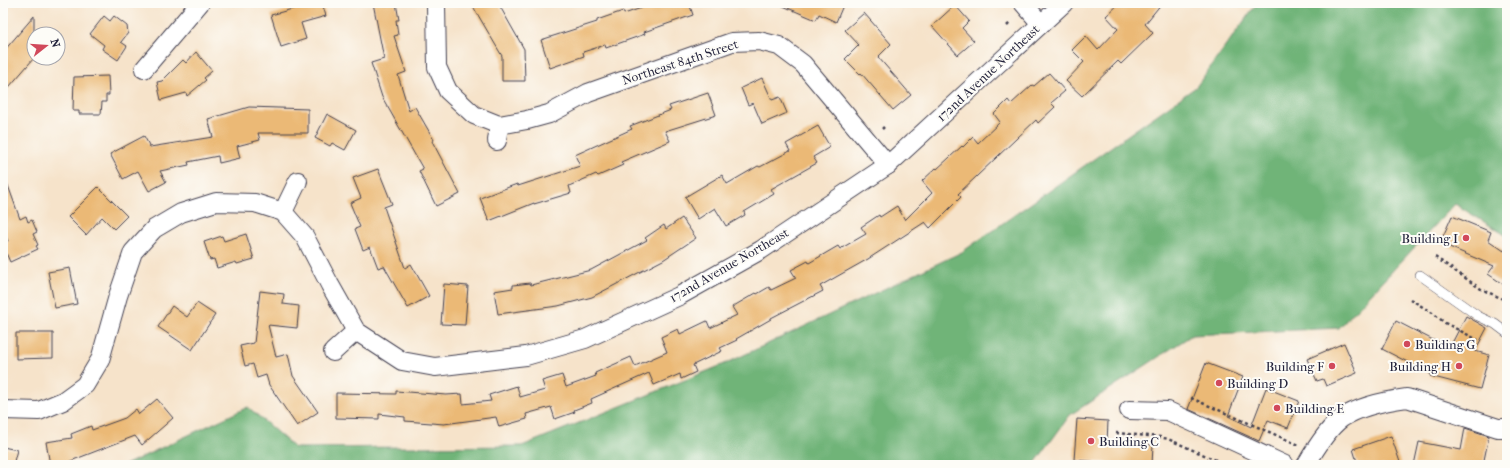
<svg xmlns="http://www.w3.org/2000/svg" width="1510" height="468" viewBox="0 0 1510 468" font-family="'IM FELL French Canon',serif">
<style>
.forest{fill:#6fb478;stroke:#486b5a}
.building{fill:#ebb976}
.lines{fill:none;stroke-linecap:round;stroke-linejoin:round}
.lane-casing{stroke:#423f50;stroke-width:10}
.street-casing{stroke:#423f50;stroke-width:20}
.path{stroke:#423f50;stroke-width:2.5;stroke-dasharray:3 3;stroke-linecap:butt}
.lane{stroke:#fff;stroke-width:9}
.street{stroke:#fff;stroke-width:18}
.poi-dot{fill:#d1495b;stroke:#fdfcf7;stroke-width:1.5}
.labels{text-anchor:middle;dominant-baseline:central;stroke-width:4;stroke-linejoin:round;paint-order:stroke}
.street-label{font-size:13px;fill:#22223b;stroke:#fdfcf7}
.poi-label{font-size:13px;fill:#22223b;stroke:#fdfcf7;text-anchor:start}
</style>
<rect width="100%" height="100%" fill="#fdfcf7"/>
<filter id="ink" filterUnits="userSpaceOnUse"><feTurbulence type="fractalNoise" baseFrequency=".025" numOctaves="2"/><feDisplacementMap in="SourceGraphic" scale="8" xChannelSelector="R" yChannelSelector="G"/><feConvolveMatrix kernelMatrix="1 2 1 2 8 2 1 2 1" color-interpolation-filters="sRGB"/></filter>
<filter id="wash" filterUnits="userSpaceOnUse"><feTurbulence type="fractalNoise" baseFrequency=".012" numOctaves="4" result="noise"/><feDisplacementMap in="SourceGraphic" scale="16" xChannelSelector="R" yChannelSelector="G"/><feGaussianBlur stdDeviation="0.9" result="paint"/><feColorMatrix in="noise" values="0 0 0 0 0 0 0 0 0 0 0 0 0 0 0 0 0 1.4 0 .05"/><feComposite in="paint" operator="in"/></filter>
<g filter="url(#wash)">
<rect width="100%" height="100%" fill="#f6e3ca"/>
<polygon class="forest" points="1257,3 1507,3 1507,236 1455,204 1339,328 1192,335 1070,415 1035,463 1032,465 125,465 248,407 295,448 522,446 727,363 962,252 1196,87"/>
<g id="blocks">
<g class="building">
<polygon points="302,3 322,3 326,16 301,23 306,39 281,47 271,15 303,6"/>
<polygon points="373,3 396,3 399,20 396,20 398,35 394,36 406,72 398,75 409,111 415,107 434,140 432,141 460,194 436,206 419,171 423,169 382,97 371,63 384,59"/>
<polygon points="471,3 498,3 524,49 525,81 502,81 502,56"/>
<polygon points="656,3 689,3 693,15 644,32 645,34 606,48 605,45 583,52 584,56 550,68 541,40 597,22 597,20 623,11 624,14"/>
<polygon points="776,3 844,3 836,22 819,14 816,20"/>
<polygon points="1120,3 1162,3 1145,24 1153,33 1121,64 1118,61 1082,96 1066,81 1084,62 1072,50 1086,36 1098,50 1118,29 1106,16"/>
<polygon points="955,5 969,21 962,28 974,41 958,55 932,26"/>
<polygon points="864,13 891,44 878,57 911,95 893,110 861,73 860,74 845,59 859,45 845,30"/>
<polygon points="34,16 34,58 3,94 3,52"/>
<polygon points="104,16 110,21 114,16 127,26 128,33 121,42 127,46 118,60 102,49 104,45 90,34"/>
<polygon points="196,52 212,71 204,78 206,80 187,96 186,93 161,100 157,82 162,81 183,60 186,63"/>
<polygon points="1049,73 1065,91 1051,103 1055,107 1038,123 1036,120 958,194 961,197 930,228 925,222 868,259 820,286 823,291 771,318 771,319 736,339 737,340 720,348 722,351 693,365 696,372 681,379 680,374 654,385 649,373 591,399 592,403 574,410 575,412 555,419 551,407 526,414 527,419 499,427 496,417 444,424 405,421 405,417 379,414 379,419 336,418 336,393 396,394 396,391 446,395 462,394 463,404 491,401 489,395 517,386 520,397 545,390 542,381 562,375 566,387 596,376 595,373 631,357 635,366 667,352 661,337 678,329 680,334 707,321 710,328 737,315 732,307 756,293 757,294 769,287 771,290 796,278 791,270 808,261 809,263 838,246 840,249 866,234 861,227 879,215 880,217 897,206 905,220 932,193 922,181 936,168 937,169 962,146 963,147 973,137 978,143 1000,122 994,114 1008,100 1011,104 1032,85 1034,86"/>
<polygon points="108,76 109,95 106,95 106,102 102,102 101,114 79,114 79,111 73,111 74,77"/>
<polygon points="762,78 772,100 780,97 787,113 762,124 753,103 748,105 741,88"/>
<polygon points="708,93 716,115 665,131 670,141 621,162 623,165 598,176 596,174 569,186 571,193 534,204 534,203 489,221 480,198 517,184 518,186 580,166 575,155 632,129 630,126 671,110 669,106"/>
<polygon points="249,107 308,109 308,133 258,133 260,140 237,146 240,158 219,163 218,156 188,162 189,165 160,171 166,182 149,191 138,171 123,179 110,154 144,136 150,147 213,137 208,119"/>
<polygon points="327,114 356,130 345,150 332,143 330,146 315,138"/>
<polygon points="818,126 830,147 813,157 817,163 771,189 774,194 744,212 745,215 726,226 715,208 698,219 685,197 722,175 727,184 758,166 760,167 790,151 786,144"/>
<polygon points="378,169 392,204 384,207 405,268 411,264 429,296 408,308 384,266 378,268 370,247 363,250 355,229 360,227 350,203 361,198 353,178"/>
<polygon points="5,177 20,219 26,216 28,222 32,220 37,232 33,234 38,245 36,246 38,249 10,262 3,246 3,244 8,241 3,229 3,178"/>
<polygon points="98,187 127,216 114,229 102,217 86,235 68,217"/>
<polygon points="1452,216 1491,232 1488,240 1504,251 1507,246 1507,287 1488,274 1494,266 1440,243"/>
<polygon points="682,218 696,238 663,260 592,297 558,306 498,314 494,291 513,288 513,285 530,283 531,285 591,270 647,240 645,238 664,225 666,229"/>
<polygon points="246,234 254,259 237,264 236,262 217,268 214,259 210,260 204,242 222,236 224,241"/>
<polygon points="70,268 77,304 55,308 48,272"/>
<polygon points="444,284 468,286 465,325 441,324"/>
<polygon points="260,291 284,294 283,304 299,306 297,328 268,325 276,357 288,354 293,376 318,412 297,426 269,385 266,375 257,378 253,364 245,366 240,346 254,343"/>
<polygon points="197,303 215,315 192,350 158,327 172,306 187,317"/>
<polygon points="1466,316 1487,328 1475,351 1489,355 1480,389 1430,376 1431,374 1382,349 1396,321 1433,340 1451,345"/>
<polygon points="16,333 53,333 53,358 16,359"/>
<polygon points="1344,343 1357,373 1326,386 1323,379 1317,381 1307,359"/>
<polygon points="1206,363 1243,377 1228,416 1251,427 1266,388 1299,401 1288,428 1268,420 1259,441 1188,409"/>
<polygon points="157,399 173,418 142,445 135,436 68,462 69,465 50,465 46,442 72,438 71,434 91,426 92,430 125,418 136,409 139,414"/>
<polygon points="1077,419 1108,421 1107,443 1153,445 1152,465 1114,465 1114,463 1074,460"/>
<polygon points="1465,428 1489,436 1483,465 1414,465 1419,442 1461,450"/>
<polygon points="1391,436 1401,465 1358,465 1353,449"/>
<polygon points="3,447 17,450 13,465 3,465"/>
</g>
</g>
</g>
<g filter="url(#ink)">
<use href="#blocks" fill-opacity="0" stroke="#423f50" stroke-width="1"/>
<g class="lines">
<g class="lane-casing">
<polyline id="lane" points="1420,275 1478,316 1495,324 1507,333"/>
</g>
<g class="street-casing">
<g id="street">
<polyline points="436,3 437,67 448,91 474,115 499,125 527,120 549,114 588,93 732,42 759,41 779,46 803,64 888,165"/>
<polyline points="1023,3 1041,24"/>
<polyline points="144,69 200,3"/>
<polyline points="497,141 499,125"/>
<polyline points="283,212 298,181"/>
<polyline points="333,352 356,331"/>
<polyline points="3,410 39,411 63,401 85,385 100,360 118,296 133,252 154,229 181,213 216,202 255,203 283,212 305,237 330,285 356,331 402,361 435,367 526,356 585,339 679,296 761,250 888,165 1064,3"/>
<polyline points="1129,410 1168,411 1285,465"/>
<path d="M1306,465C1314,451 1328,428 1342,418C1360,406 1385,401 1407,398L1498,428H1507"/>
</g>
</g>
<g class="path">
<polyline points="1007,26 1011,22"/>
<polyline points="882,129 884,127"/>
<polyline points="1435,257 1481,289 1507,301"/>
<polyline points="1410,299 1434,314 1445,323 1478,340"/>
<polyline points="1191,398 1299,445"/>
<polyline points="1116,433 1160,437 1168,439 1227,465"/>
</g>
<use href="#lane" class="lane"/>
<use href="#street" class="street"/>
</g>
</g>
<g class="poi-dot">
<circle cx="1466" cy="238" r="4"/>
<circle cx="1407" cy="344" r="4"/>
<circle cx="1332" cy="366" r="4"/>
<circle cx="1459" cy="366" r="4"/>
<circle cx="1219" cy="383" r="4"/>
<circle cx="1277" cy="408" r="4"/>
<circle cx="1091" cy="441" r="4"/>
</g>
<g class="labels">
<g class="street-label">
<text transform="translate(680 62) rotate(-18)">Northeast 84th Street</text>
<text transform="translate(988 73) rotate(-43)">172nd Avenue Northeast</text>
<text transform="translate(729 265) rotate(-30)">172nd Avenue Northeast</text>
</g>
<g class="poi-label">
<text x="1458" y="238" text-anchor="end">Building I</text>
<text x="1415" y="344">Building G</text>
<text x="1324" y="366" text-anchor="end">Building F</text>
<text x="1451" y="366" text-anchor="end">Building H</text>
<text x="1227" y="383">Building D</text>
<text x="1285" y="408">Building E</text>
<text x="1099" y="441">Building C</text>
</g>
</g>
<rect width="1510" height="468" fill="none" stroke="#fdfcf7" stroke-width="16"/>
<g transform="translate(46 46) rotate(73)"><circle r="19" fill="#fdfcf7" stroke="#a5a5ac"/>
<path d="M0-3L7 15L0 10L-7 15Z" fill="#d1495b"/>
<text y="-6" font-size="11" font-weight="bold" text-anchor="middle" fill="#22223b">N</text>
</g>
</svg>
